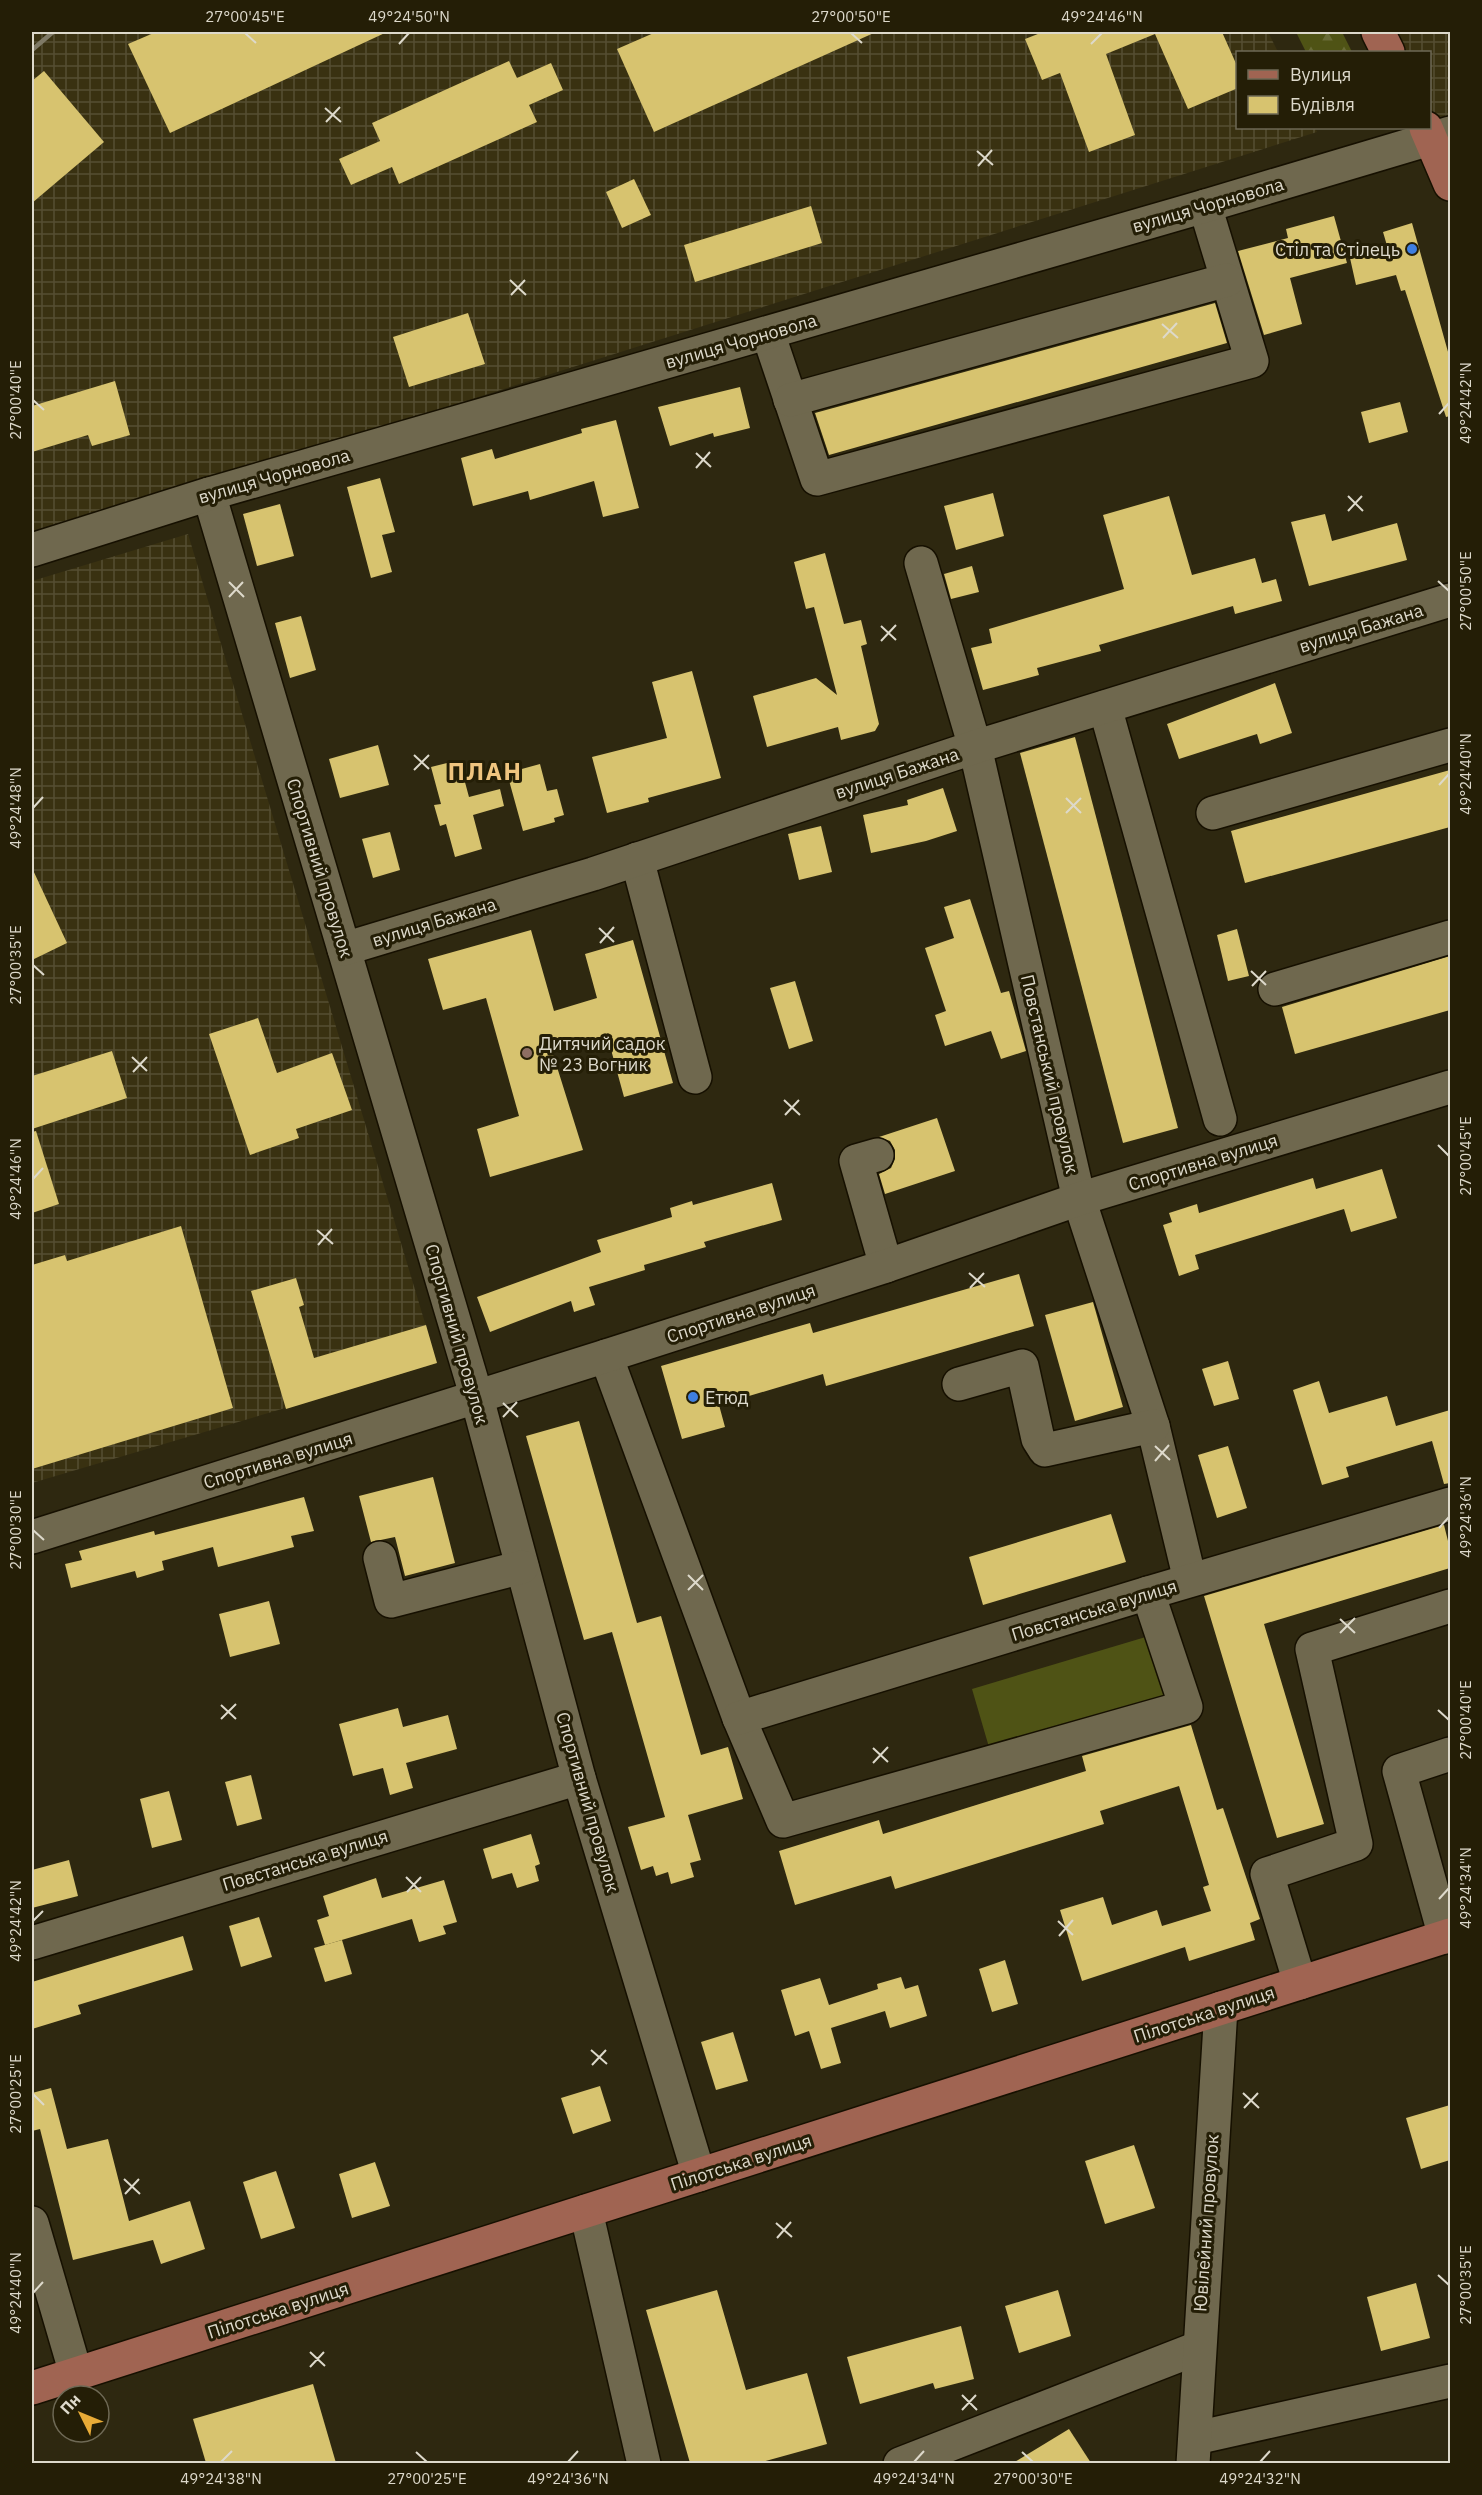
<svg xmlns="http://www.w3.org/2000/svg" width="1482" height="2495" viewBox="0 0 1482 2495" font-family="'IBM Plex Sans',sans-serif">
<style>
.industrial{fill:url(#industrial-grid)}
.forest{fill:url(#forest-firs)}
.garden{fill:#4f5315}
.building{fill:#d7c36f}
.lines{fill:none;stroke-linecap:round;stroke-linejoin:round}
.minor-casing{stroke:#161000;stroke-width:36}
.major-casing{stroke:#161000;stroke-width:36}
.minor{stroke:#6f684e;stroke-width:33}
.major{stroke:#a06452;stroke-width:33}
.rail{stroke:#7f7a66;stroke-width:4.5}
.ticks{fill:none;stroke:#ddd9cb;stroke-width:2}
.shop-dot{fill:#3f7fe0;stroke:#241e06;stroke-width:2}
.education-dot{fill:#8d6e63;stroke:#241e06;stroke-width:2}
.labels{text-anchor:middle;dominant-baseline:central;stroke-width:6;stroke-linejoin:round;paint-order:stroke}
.street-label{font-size:18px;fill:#ddd9cb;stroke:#241e06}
.poi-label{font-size:18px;fill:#ddd9cb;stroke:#241e06;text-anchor:start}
.district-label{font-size:24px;font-weight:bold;letter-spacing:1.5px;fill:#efc47f;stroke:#241e06}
.neatline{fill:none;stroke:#ddd9cb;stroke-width:2}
.ticks-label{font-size:15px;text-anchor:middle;fill:#ddd9cb}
</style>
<defs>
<pattern id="industrial-grid" width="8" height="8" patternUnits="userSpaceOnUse" patternTransform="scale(1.5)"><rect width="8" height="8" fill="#393111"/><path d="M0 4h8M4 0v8" fill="none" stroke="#554e32"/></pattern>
<pattern id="forest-firs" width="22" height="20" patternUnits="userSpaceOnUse" patternTransform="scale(1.5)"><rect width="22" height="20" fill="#4f5315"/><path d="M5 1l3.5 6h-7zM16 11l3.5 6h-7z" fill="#686b36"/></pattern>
</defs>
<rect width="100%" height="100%" fill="#2e2810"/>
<g class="industrial">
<polygon points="32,32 1268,32 1278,52 1238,52 1238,128 1315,128 1317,132 32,538"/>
<polygon points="1393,32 1450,32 1450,120 1438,124 1430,107 1430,52 1403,52"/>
<polygon points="188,534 437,1363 32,1483 32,581"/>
</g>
<polygon class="forest" points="1296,32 1342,32 1352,52 1306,52"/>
<polygon class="garden" points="1149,1636 1168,1701 991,1754 972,1689"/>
<g class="building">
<polygon points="156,32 387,32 170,133 128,44"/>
<polygon points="656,32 876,32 654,132 617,49"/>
<polygon points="1043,32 1222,32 1238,68 1238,88 1188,109 1155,34 1106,54 1135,135 1089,152 1060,73 1042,80 1025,39"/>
<polygon points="509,61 517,78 551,63 563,90 529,105 537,122 399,184 392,167 351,185 339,159 380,141 372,123"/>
<polygon points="44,71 104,142 32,203 32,81"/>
<polygon points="634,179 651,215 622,228 606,192"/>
<polygon points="811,206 822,243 695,282 684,245"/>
<polygon points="1334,216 1347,263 1290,278 1302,324 1264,335 1238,251 1288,238 1286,229"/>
<polygon points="1412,223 1450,359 1450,416 1446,417 1405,290 1401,291 1396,275 1356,285 1350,258 1388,249 1383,232"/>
<polygon points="1215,303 1227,343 829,455 815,413"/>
<polygon points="468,313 485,364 409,387 393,337"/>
<polygon points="115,381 130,435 92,446 88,435 32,452 32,406"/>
<polygon points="740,387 750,428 714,437 713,433 670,446 658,407"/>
<polygon points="1400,402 1408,432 1369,443 1361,412"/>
<polygon points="616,420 639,508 603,517 594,481 530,500 528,491 473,506 461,458 492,449 495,459 582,433 581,429"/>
<polygon points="380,478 395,532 382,535 392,572 371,578 347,487"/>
<polygon points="993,493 1004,536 956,550 944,506"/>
<polygon points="1169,496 1192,575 1255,558 1262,583 1276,579 1282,601 1235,614 1233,606 1099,645 1101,651 1037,668 1039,675 983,690 971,648 992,643 989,629 1124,589 1103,515"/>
<polygon points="280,504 294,556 257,566 243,514"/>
<polygon points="1325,514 1332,541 1397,523 1407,560 1309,586 1291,522"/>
<polygon points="825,553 844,624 861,620 867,644 861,646 879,724 875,731 841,740 838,727 767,747 753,696 816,678 837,695 814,607 806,609 794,562"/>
<polygon points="972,566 979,592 951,599 944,574"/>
<polygon points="301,616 316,670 290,678 275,623"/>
<polygon points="692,671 721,778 648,798 649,802 607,813 592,757 667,738 652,682"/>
<polygon points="1275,683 1292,733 1260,744 1257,734 1179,759 1167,724"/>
<polygon points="1075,737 1178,1128 1123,1143 1020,753"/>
<polygon points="378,745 389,785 340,798 329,759"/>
<polygon points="459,760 469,797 500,789 504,806 473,815 482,849 455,857 446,824 440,826 434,805 441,804 431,767"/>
<polygon points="540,764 547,791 557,789 564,815 554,818 555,822 523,831 507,773"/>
<polygon points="1450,770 1450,827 1245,883 1231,831"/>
<polygon points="943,788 957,831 926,841 871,853 863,815 908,805 907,800"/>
<polygon points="821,826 832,872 799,880 788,834"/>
<polygon points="390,832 400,870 373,878 362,839"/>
<polygon points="32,868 67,943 32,960"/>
<polygon points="970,899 1001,993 1009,991 1026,1051 1001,1059 991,1031 945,1046 935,1015 946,1011 925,948 954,938 944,907"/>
<polygon points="1237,929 1249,976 1228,981 1217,935"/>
<polygon points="531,930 554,1011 597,998 585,954 633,940 673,1083 624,1097 607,1035 552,1051 583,1150 490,1177 477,1129 519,1116 486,998 443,1010 428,959"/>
<polygon points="1450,956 1450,1010 1295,1054 1282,1007"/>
<polygon points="795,981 813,1041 789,1049 770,988"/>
<polygon points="258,1018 277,1073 332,1053 352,1110 296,1129 299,1138 250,1155 209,1034"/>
<polygon points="112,1051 127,1098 32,1129 32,1076"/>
<polygon points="937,1118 955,1171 885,1194 879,1174 891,1168 895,1159 895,1150 890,1141 879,1137"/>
<polygon points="36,1131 59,1204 32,1213 32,1132"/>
<polygon points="1382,1169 1397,1218 1351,1232 1344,1209 1195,1255 1199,1269 1179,1276 1163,1225 1172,1222 1169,1213 1197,1204 1199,1213 1313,1178 1316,1189"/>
<polygon points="772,1183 782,1220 704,1242 706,1247 644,1265 645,1270 589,1287 595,1305 574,1312 571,1301 490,1332 477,1297 601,1252 597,1240 672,1217 670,1208 692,1201 693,1205"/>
<polygon points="181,1226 233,1408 32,1469 32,1265 65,1255 67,1261"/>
<polygon points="1019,1274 1034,1326 826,1386 823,1374 719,1405 725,1427 682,1439 661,1366 810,1323 813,1333"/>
<polygon points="296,1278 304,1305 299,1307 314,1358 426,1325 437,1363 286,1409 251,1291"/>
<polygon points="1093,1302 1123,1407 1075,1421 1045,1315"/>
<polygon points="1228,1361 1239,1399 1214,1406 1202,1369"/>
<polygon points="1319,1381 1329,1413 1387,1396 1396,1426 1450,1410 1450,1483 1444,1484 1432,1441 1346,1467 1349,1477 1322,1485 1293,1390"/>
<polygon points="579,1421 637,1623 661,1616 701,1755 728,1747 743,1799 688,1815 701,1860 690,1863 694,1877 671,1884 668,1872 656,1876 653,1866 641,1870 628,1827 665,1817 612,1632 584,1640 526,1436"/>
<polygon points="1228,1446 1247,1508 1217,1518 1198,1455"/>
<polygon points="433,1477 455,1563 405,1576 395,1537 371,1542 359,1496"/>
<polygon points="304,1497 314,1531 291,1536 294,1547 218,1567 213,1547 162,1561 164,1570 137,1578 135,1571 71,1588 65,1564 82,1560 79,1551 154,1531 155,1535"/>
<polygon points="1111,1514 1126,1562 983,1605 969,1557"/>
<polygon points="1444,1525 1450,1549 1450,1568 1264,1624 1324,1824 1277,1838 1204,1596"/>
<polygon points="269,1601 280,1644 230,1657 219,1614"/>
<polygon points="398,1708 403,1727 448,1715 457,1749 406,1763 413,1788 390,1795 383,1768 353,1776 339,1724"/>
<polygon points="1191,1725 1217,1810 1223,1808 1260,1919 1250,1923 1255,1940 1189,1961 1185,1947 1082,1981 1060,1910 1103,1897 1112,1925 1157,1910 1162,1926 1211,1911 1203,1887 1209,1885 1179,1786 1100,1811 1104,1824 895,1889 891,1876 795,1905 779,1851 879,1820 883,1834 1086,1771 1082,1756"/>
<polygon points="251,1775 262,1819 237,1826 225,1782"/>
<polygon points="169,1791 182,1840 152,1848 140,1799"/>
<polygon points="531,1834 540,1864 535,1866 539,1881 517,1888 512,1873 492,1879 483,1849"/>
<polygon points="69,1860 78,1896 32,1908 32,1870"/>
<polygon points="376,1878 382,1898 444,1880 457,1922 443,1926 446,1934 419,1942 412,1919 325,1945 317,1920 329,1916 323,1896"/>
<polygon points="259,1917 272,1957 241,1967 229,1926"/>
<polygon points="183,1936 193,1970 78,2005 81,2014 32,2029 32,1982"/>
<polygon points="342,1940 352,1974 325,1982 314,1948"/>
<polygon points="1005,1960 1018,2004 992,2012 979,1969"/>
<polygon points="901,1977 905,1989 918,1985 927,2016 890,2028 885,2011 831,2028 841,2063 821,2069 809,2031 795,2036 781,1990 820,1978 829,2005 878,1989 877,1984"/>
<polygon points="733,2032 748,2081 716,2090 701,2042"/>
<polygon points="600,2086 611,2121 573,2134 561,2098"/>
<polygon points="51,2088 67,2149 108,2139 129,2221 190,2201 205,2249 161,2264 153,2240 73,2260 40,2129 32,2131 32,2093"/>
<polygon points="1450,2105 1450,2160 1421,2169 1406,2118"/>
<polygon points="1134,2145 1155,2208 1105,2224 1085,2161"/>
<polygon points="375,2162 390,2206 352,2218 339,2174"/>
<polygon points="276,2171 295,2228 261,2239 243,2182"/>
<polygon points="1416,2283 1430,2338 1381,2351 1367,2297"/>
<polygon points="717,2290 746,2390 807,2373 827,2444 758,2463 690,2463 646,2310"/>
<polygon points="1058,2290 1071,2336 1019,2353 1005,2306"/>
<polygon points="961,2326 974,2379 935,2389 933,2383 860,2404 847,2357"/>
<polygon points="313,2384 336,2463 206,2463 193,2419"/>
<polygon points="1069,2429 1091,2463 1013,2463"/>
</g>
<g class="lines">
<g class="minor-casing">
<g id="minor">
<polyline points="768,333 817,479 1252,361 1205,206"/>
<polyline points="790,400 1227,280"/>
<polyline points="209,494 477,1398 579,1778 699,2175"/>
<polyline points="32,550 209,494 1205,206 1450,133"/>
<polyline points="921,563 975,747 1079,1199 1153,1426 1190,1580"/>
<polyline points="1105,707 1220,1119"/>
<polyline points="1213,813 1450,745"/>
<polyline points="637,859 695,1077"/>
<polyline points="344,949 593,874 975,747 1450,600"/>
<polyline points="1275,989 1450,937"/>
<polyline points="877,1155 856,1161 886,1266"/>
<polyline points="606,1356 739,1718 783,1821 1186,1707 1148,1593"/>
<polyline points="959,1384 1022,1366 1038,1439 1045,1450 1153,1426"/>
<polyline points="32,1537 606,1356 886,1266 1079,1199 1450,1087"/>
<polyline points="380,1558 391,1601 522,1567"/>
<polyline points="739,1718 1148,1593 1450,1504"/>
<polyline points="1445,1937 1399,1771 1450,1754"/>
<polyline points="32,1943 579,1778"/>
<polyline points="1300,1983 1267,1874 1356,1844 1312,1649 1450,1606"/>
<polyline points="586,2211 644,2464"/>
<polyline points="32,2223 76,2374"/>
<polyline points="1196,2438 1450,2381"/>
<polyline points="900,2464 1198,2348"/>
<polyline points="1193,2464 1221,2008"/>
</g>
</g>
<g class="major-casing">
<g id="major">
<polyline points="1378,32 1388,52"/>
<polyline points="1426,128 1450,184"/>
<polyline points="32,2388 1450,1935"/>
</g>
</g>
<use href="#minor" class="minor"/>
<use href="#major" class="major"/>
<polyline class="rail" points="32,50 53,32"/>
</g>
<path class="ticks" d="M245,33L256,43M851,33L862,43M399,44L409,33M1091,44L1102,33M325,108L341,122M326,122L340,107M977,151L993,165M978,166L992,150M510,280L526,295M511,295L525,280M1162,324L1178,338M1163,338L1177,323M33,400L44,410M1439,414L1449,403M696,453L711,467M696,468L710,452M1348,496L1363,511M1348,511L1362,496M1438,581L1449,591M229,582L244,597M229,597L243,582M881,626L896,640M881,641L896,625M414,755L429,769M414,770L429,755M1439,785L1449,774M1066,798L1081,813M33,808L43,797M1066,813L1081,798M599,928L614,942M600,943L614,927M33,965L44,975M1251,971L1266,985M1252,986L1266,971M132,1057L147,1071M133,1072L147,1057M784,1100L800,1115M785,1115L799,1100M1438,1145L1449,1156M33,1179L43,1168M317,1230L333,1244M318,1245L332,1229M969,1273L985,1287M970,1288L984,1273M503,1403L518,1417M503,1417L517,1402M1155,1446L1170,1460M1155,1461L1169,1445M1439,1528L1449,1517M33,1530L44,1540M688,1575L703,1590M688,1590L703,1575M1340,1619L1355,1633M1340,1633L1355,1618M221,1705L236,1719M1438,1710L1449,1720M221,1719L236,1704M873,1748L888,1762M873,1763L888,1747M406,1877L421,1892M407,1892L421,1877M1439,1899L1449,1888M33,1921L43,1911M1058,1921L1073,1935M1059,1936L1073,1920M591,2050L607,2064M592,2065L606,2050M1243,2093L1259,2108M33,2094L44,2105M1244,2108L1258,2093M124,2179L140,2194M125,2194L139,2179M776,2223L792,2237M777,2238L791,2222M1438,2275L1449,2285M33,2293L43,2282M310,2352L325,2366M310,2367L324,2352M962,2395L977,2410M962,2410L976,2395M416,2452L427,2462M1022,2452L1033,2462M221,2462L232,2451M568,2462L578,2451M914,2462L924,2451M1260,2462L1270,2451"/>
<g class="shop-dot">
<circle cx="1412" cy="249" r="6"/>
<circle cx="693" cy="1397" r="6"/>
</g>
<circle class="education-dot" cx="527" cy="1053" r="6"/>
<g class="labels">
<g class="street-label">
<text transform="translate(1208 205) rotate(-16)">вулиця Чорновола</text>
<text transform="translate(741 341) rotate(-16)">вулиця Чорновола</text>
<text transform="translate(274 476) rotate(-16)">вулиця Чорновола</text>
<text transform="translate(1361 628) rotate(-17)">вулиця Бажана</text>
<text transform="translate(897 773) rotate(-18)">вулиця Бажана</text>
<text transform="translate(320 868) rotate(73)">Спортивний провулок</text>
<text transform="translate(434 922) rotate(-17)">вулиця Бажана</text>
<text transform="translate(1050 1074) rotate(77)">Повстанський провулок</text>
<text transform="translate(1203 1162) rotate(-17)">Спортивна вулиця</text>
<text transform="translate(741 1313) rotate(-18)">Спортивна вулиця</text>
<text transform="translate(457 1334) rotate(74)">Спортивний провулок</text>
<text transform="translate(278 1460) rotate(-17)">Спортивна вулиця</text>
<text transform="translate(1094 1610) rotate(-17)">Повстанська вулиця</text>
<text transform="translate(588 1802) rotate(74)">Спортивний провулок</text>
<text transform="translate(305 1860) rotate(-17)">Повстанська вулиця</text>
<text transform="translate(1204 2014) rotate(-18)">Пілотська вулиця</text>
<text transform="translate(741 2162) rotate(-18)">Пілотська вулиця</text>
<text transform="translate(1206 2223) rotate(-86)">Ювілейний провулок</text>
<text transform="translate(278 2310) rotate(-18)">Пілотська вулиця</text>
</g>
<g class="poi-label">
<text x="1400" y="249" text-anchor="end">Стіл та Стілець</text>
<text x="539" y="1043">Дитячий садок<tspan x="539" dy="21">№ 23 Вогник</tspan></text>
<text x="705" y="1397">Етюд</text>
</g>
<g class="district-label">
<text x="485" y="771">ПЛАН</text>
</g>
</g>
<rect width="1482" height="2495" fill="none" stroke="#241e06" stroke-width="66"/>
<rect x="1236" y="51" width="195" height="78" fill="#241e06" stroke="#6e6955" stroke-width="1.5"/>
<rect x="1248" y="70" width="30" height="9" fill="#a06452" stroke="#6e6955" stroke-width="1.5"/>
<text x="1290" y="81" font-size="18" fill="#ddd9cb">Вулиця</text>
<rect x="1248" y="96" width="30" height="18" fill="#d7c36f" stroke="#6e6955" stroke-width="1.5"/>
<text x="1290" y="111" font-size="18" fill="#ddd9cb">Будівля</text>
<g transform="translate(81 2414) rotate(313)"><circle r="28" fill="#241e06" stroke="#6e6955" stroke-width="1.5"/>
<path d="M0-4.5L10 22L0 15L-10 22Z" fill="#e8ab37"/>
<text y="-9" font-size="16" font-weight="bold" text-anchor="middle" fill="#ddd9cb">Пн</text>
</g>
<rect x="33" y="33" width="1416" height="2429" class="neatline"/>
<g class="ticks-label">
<text x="245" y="22">27°00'45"E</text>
<text x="409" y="22">49°24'50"N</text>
<text x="851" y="22">27°00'50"E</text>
<text x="1102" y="22">49°24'46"N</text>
<text transform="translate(16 400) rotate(-90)" y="5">27°00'40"E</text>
<text transform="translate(1466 403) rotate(-90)" y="5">49°24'42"N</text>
<text transform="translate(1466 591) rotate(-90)" y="5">27°00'50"E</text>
<text transform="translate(1466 774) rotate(-90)" y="5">49°24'40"N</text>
<text transform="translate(16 808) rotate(-90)" y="5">49°24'48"N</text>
<text transform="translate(16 965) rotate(-90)" y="5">27°00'35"E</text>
<text transform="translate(1466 1156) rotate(-90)" y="5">27°00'45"E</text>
<text transform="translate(16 1179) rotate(-90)" y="5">49°24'46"N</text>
<text transform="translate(1466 1517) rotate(-90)" y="5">49°24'36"N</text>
<text transform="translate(16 1530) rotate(-90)" y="5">27°00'30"E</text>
<text transform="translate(1466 1720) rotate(-90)" y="5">27°00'40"E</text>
<text transform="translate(1466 1888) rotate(-90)" y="5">49°24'34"N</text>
<text transform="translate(16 1921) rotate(-90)" y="5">49°24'42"N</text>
<text transform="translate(16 2094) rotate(-90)" y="5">27°00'25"E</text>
<text transform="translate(1466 2285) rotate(-90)" y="5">27°00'35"E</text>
<text transform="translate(16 2293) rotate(-90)" y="5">49°24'40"N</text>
<text x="221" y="2484">49°24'38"N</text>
<text x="427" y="2484">27°00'25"E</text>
<text x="568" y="2484">49°24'36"N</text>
<text x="914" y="2484">49°24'34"N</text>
<text x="1033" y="2484">27°00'30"E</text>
<text x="1260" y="2484">49°24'32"N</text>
</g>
</svg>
